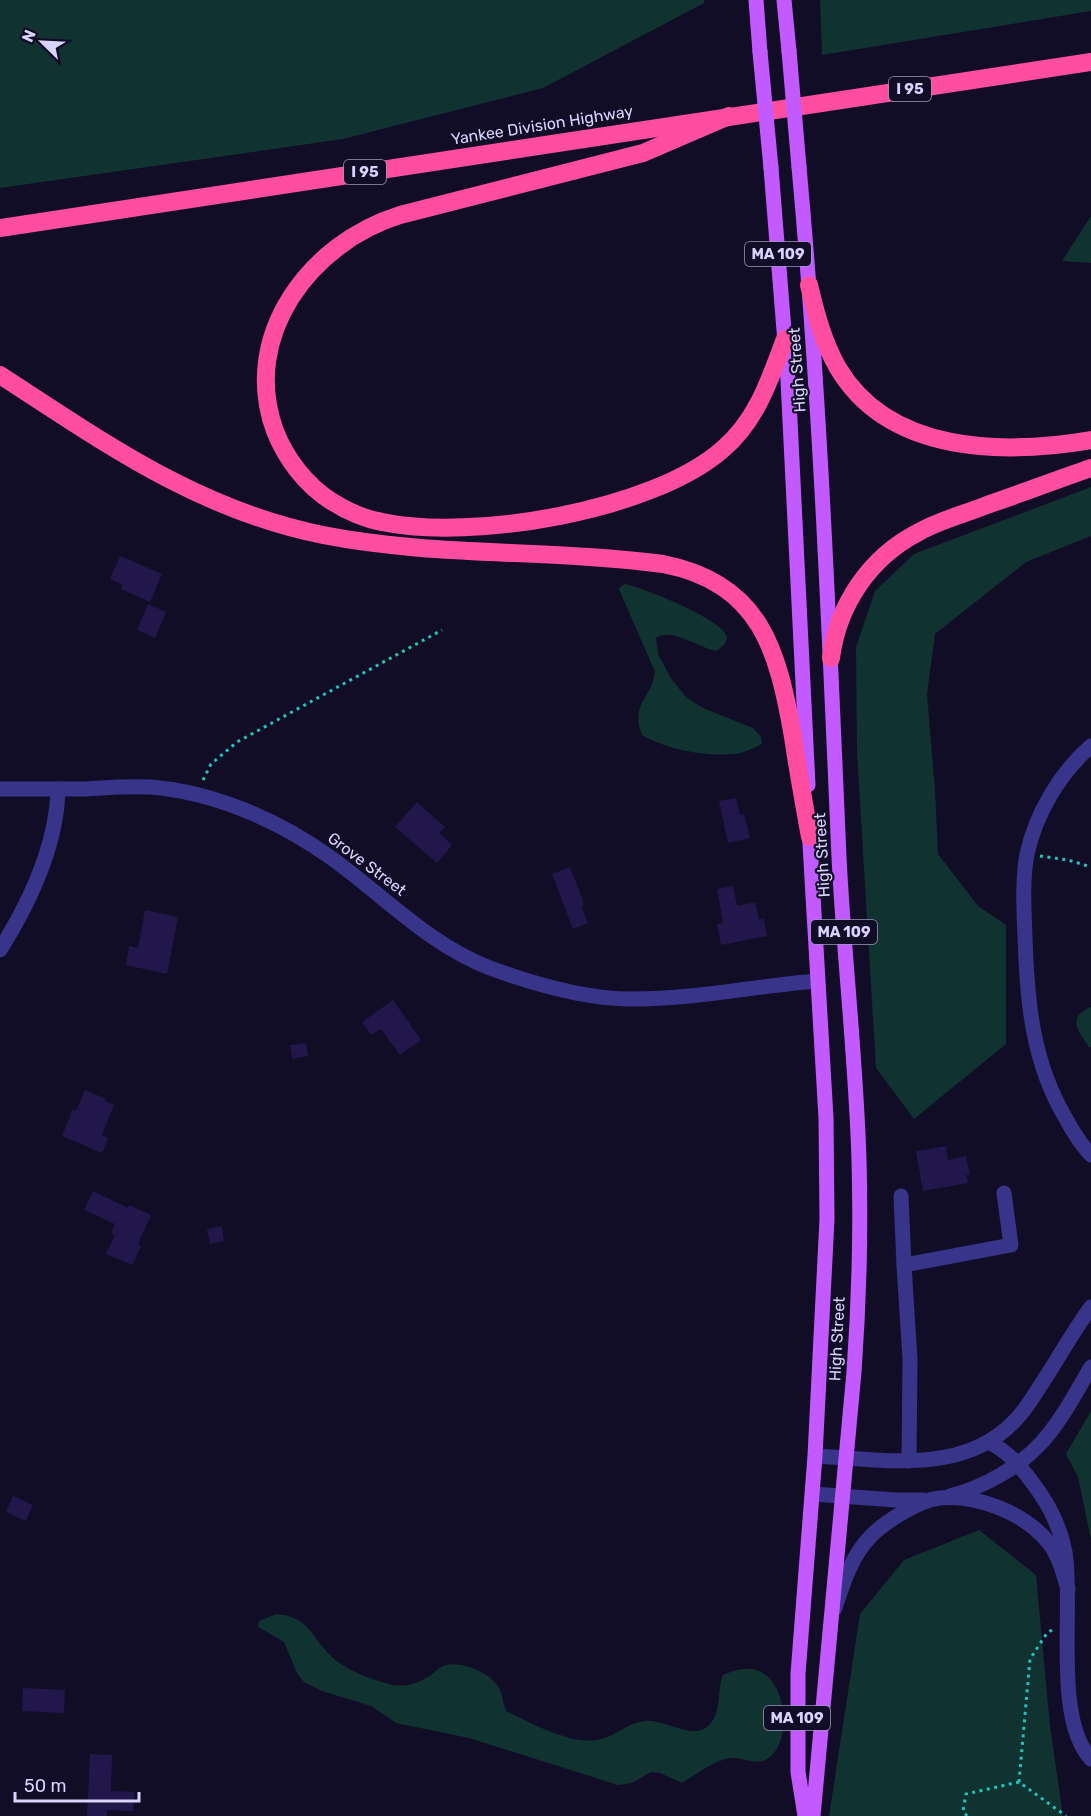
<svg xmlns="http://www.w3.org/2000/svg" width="1091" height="1816" viewBox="0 0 1091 1816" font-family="Rubik,sans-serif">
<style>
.green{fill:#103231}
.building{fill:#22174a}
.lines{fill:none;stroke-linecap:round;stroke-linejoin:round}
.path{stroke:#24c2ba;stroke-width:3;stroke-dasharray:3 4.5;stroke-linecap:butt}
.minor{stroke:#38348a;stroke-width:15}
.major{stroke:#c35aff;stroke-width:15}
.highway{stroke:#ff4ea1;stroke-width:18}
.major-bridge{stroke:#c35aff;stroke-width:15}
.labels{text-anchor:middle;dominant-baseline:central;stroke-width:4.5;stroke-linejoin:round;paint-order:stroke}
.shield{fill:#120d27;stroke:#9d98be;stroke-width:1.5}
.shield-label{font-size:15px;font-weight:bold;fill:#d9d3ff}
.street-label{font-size:16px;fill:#d9d3ff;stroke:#120d27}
</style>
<rect width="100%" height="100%" fill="#120d27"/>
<g class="green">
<polygon points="0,0 704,0 704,3 543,88 343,139 0,188"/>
<polygon points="820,0 1091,0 1091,11 822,55"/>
<polygon points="1091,216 1091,263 1062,261"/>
<polygon points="1091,487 1091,536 1026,562 935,634 927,694 935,790 938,854 978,906 1006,925 1006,1044 914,1119 876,1068 857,752 856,647 875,591 914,554"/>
<path d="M625,584C642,587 724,620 727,637C727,643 721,648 716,651C700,648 670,627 656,638L658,654L672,680L687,698L703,708L753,728L761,737L762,744C755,747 748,751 740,753C711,758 667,750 642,735C630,703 651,700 655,672L619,589L621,586Z"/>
<path d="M1091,1007V1047H1089C1078,1030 1066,1018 1091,1007Z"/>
<polygon points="1091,1411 1091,1539 1078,1477 1066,1454"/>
<polygon points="979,1530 1036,1575 1050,1726 1063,1816 829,1816 860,1614 904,1560"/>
<path d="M276,1614C310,1617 310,1636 331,1656C345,1670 370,1679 389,1684C402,1688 417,1684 428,1677C434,1674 438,1668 443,1666C459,1660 487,1671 497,1685C502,1691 503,1703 506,1711C531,1723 574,1747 602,1739C617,1735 629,1722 645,1721C665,1719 691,1740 707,1727C723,1714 716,1691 723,1675C734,1670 748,1666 759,1671C786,1682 792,1737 771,1756C758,1768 746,1757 731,1758C714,1760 697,1774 682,1783L660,1773L651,1772L632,1783L618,1785L469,1738L396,1723L371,1706L322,1691L304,1682L297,1673L284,1642L258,1627L259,1621Z"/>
</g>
<g class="building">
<polygon points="120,556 162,574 150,602 121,589 123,585 110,579"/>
<polygon points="148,604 166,612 155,638 137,630"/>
<polygon points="736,798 740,815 744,814 750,838 728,843 719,801"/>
<polygon points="417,802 445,827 439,833 452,845 437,863 395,827"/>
<polygon points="570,867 583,901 584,905 581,906 588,923 573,929 552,874"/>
<polygon points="733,886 737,906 755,902 759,920 764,918 767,936 721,945 717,924 723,923 717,889"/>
<polygon points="145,910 178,917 167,974 126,965 129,946 138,948"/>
<polygon points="393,1000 421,1040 400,1055 381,1029 371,1035 362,1022"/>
<polygon points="306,1043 308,1056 292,1059 290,1045"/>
<polygon points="85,1090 106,1099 105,1101 114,1105 102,1135 108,1138 102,1153 62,1136 73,1109 76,1111"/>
<polygon points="946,1146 948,1160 966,1156 970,1175 966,1175 968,1183 923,1191 916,1151"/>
<polygon points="93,1191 128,1208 129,1205 151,1215 138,1244 141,1246 132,1265 106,1254 115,1235 111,1233 115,1224 84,1210"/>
<polygon points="222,1226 224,1241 210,1244 207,1229"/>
<polygon points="13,1496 33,1505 26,1521 6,1512"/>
<polygon points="23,1688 65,1690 64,1713 22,1711"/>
<polygon points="90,1754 112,1755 111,1791 134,1792 133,1811 107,1810 107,1816 87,1816"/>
</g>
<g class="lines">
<g class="path">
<polyline points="203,780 211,764 237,742 442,630"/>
<polyline points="1040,856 1068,860 1091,867"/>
<polyline points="1052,1630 1047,1633 1030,1659 1019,1782 1066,1816"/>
<polyline points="967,1816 963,1811 966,1794 1019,1782"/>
</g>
<g class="minor">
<path d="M1091,746C1060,773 1036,813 1027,854C1022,881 1024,910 1025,937C1027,1000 1032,1061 1065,1117C1072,1130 1080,1144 1091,1155"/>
<path d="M0,789C27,789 55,789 82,789C104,788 127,786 150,787C214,792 278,820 330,857C382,894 429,945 490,968C531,983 583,998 627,999C690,1000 754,986 817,981"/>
<path d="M0,950C30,902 57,846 58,789"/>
<polyline points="901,1196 904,1265"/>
<path d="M988,1442C1008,1451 1020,1466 1032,1482C1049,1504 1060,1525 1065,1552C1074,1605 1053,1719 1091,1759"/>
<path d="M815,1456C889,1460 973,1477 1024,1410C1048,1377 1067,1340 1091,1307"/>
<polyline points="909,1461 910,1359 904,1265 1011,1245 1004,1193"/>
<polyline points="813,1494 895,1500 923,1500"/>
<path d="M950,1496C984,1487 1018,1468 1042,1442C1062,1420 1076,1392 1091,1367"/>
<path d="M835,1608C843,1583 852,1555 871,1536C886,1521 918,1501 939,1498C977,1494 1025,1513 1049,1543C1059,1556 1063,1573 1068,1589"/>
</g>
<g class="major">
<polyline points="756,0 760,52"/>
<polyline points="784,0 789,51"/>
<path d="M799,167C820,396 829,627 839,857C844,958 856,1059 859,1160C861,1231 859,1302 854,1372L813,1816"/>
<polyline points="771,168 788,380 808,785"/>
<polyline points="805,1816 798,1772 798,1674 815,1456 827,1219 826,1118 809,827"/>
</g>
<g class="highway">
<path d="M729,116L643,153L400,215C310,243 240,336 275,431C286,459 306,485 331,501C347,511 364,519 382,522C472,541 653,511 723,449C757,420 770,379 785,339"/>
<polyline points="0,228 1091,62"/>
<path d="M809,285C816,314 823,342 838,368C889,454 1003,455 1091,440"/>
<path d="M0,375C105,443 198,510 323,535C434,557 551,549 663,564C761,583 778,651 793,737C798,771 804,804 810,837"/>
<path d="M831,658C838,604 870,557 919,532C940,520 965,514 987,505C1022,493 1056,480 1091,468"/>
</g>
<g class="major-bridge">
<polyline points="789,51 799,167"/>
<polyline points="760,52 771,168"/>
</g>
</g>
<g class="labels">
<g class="shield">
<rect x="889" y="77" width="42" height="24" rx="4.5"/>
<rect x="344" y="160" width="42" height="24" rx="4.5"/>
<rect x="745" y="242" width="66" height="24" rx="4.5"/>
<rect x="811" y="920" width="66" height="24" rx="4.5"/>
<rect x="764" y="1706" width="66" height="24" rx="4.5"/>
</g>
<g class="shield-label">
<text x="910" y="89">I 95</text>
<text x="365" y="172">I 95</text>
<text x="778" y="254">MA 109</text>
<text x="844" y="932">MA 109</text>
<text x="797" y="1718">MA 109</text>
</g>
<g class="street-label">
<text transform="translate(542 125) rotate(-9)">Yankee Division Highway</text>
<text transform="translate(797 370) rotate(-94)">High Street</text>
<text transform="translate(822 855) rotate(-93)">High Street</text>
<text transform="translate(367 864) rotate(37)">Grove Street</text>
<text transform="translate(837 1339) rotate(-87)">High Street</text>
</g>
</g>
<g transform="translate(42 42) rotate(294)" stroke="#120d27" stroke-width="4.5" paint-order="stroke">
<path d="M0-4.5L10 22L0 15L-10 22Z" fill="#d9d3ff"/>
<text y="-9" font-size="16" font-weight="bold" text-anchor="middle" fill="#d9d3ff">N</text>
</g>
<path d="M15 1792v9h124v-9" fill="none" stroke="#d9d3ff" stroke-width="3"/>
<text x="24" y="1792" font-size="18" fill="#d9d3ff" stroke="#120d27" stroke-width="4.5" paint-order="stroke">50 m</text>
</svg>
